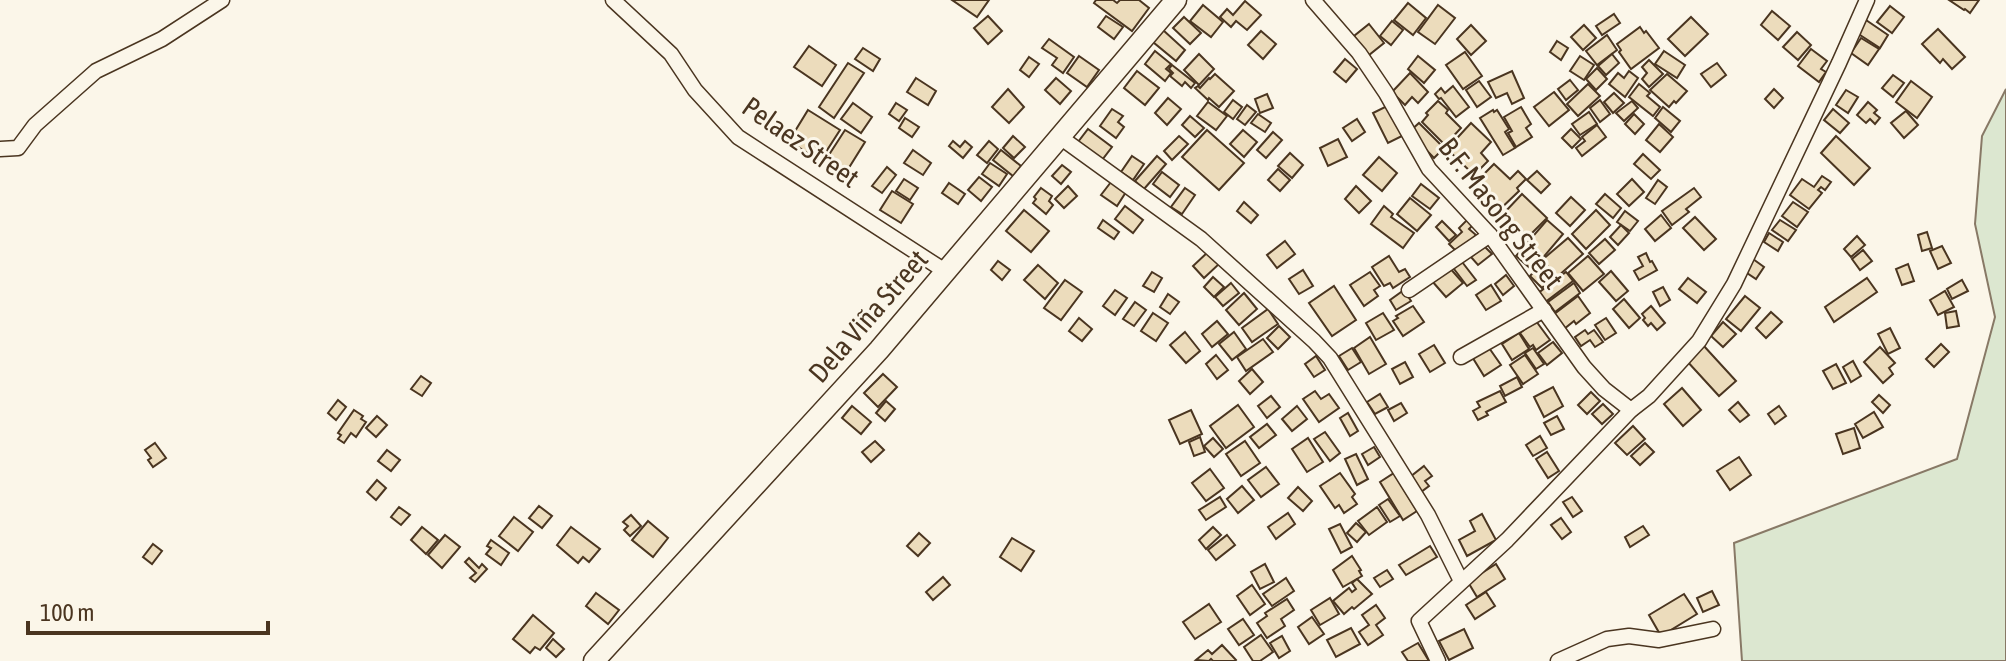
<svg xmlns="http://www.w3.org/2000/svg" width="2006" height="661" viewBox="0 0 2006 661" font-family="'Asap Condensed',sans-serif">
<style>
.green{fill:#dce7d0;stroke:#887966;stroke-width:2}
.building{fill:#ecdcbc;stroke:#4a3520;stroke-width:2}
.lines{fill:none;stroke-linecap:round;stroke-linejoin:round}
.street-casing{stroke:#4a3520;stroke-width:17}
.secondary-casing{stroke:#4a3520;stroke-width:23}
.street{stroke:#fbf6e9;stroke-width:14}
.secondary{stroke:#fbf6e9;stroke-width:20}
.labels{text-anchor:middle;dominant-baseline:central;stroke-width:6;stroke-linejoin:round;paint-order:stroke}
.street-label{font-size:28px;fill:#4a3520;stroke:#fbf6e9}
</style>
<rect width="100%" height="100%" fill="#fbf6e9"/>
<polygon class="green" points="2006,89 2006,661 1742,661 1734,543 1957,459 1995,317 1975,224 1982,136"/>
<g class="building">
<polygon points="952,0 989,0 977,17"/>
<polygon points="1096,0 1113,0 1117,3 1120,0 1139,0 1149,8 1132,31 1094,3"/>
<polygon points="1949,0 1979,0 1970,13 1965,9 1964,10"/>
<polygon points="1245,1 1261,15 1247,30 1236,21 1231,27 1220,17 1227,9 1233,15"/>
<polygon points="1408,3 1426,18 1413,35 1394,20"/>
<polygon points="1203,5 1223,22 1211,37 1190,21"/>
<polygon points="1438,5 1455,18 1435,44 1418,32"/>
<polygon points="1890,6 1904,17 1892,33 1877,22"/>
<polygon points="1772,11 1790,26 1778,40 1761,25"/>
<polygon points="1614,14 1620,23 1602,35 1596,26"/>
<polygon points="988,16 1002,31 988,44 974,28"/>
<polygon points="1106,16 1123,27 1114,39 1098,27"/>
<polygon points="1184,17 1201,33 1190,44 1173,28"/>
<polygon points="1691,17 1708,34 1685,56 1668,39"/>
<polygon points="1866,20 1888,35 1880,48 1857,33"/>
<polygon points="1392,21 1403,30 1391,45 1380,36"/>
<polygon points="1369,24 1384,43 1369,55 1354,36"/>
<polygon points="1471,25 1486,41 1471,55 1457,39"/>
<polygon points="1584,25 1596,38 1583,50 1571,37"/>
<polygon points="1640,27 1644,33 1646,31 1659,48 1631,69 1619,52 1621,50 1617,44"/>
<polygon points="1938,29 1965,57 1952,69 1943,59 1940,63 1922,44"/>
<polygon points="1163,30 1185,50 1176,61 1153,42"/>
<polygon points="1261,31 1276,44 1263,59 1248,45"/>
<polygon points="1797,32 1811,45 1798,60 1783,47"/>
<polygon points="1607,35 1617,50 1597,65 1586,51"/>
<polygon points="1861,38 1879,49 1868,65 1851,53"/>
<polygon points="1049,39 1074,57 1063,73 1052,65 1057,58 1042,48"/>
<polygon points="1557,41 1568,48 1561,60 1550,52"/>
<polygon points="809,46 836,65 822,86 794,67"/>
<polygon points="863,48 880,59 873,71 855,59"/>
<polygon points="1811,49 1827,61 1821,69 1826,72 1819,82 1798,66"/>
<polygon points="1155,51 1171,64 1166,69 1171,73 1165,81 1145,64"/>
<polygon points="1664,51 1685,65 1677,78 1655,64"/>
<polygon points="1465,52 1482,76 1463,89 1446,65"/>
<polygon points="1199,54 1214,69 1199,85 1184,70"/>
<polygon points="1612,54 1619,63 1606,75 1598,66"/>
<polygon points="1079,56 1099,70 1087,87 1067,73"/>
<polygon points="1418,56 1435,70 1424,83 1408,69"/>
<polygon points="1580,56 1594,65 1584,80 1570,71"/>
<polygon points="1029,57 1039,64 1029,77 1020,70"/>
<polygon points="1345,59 1357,69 1346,82 1334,72"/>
<polygon points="1649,60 1663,74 1649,87 1642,79 1647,73 1642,67"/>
<polygon points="848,63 864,73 834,118 819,107"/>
<polygon points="1717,63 1726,75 1711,87 1701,74"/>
<polygon points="1172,65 1195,83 1191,88 1185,82 1182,86 1170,76 1173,73 1169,69"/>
<polygon points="1597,68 1607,79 1596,90 1586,79"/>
<polygon points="1137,71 1159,88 1145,105 1124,88"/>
<polygon points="1512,71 1524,98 1512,104 1507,93 1496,98 1488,82"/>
<polygon points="1629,71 1638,78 1625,97 1609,84 1618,73 1624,78"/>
<polygon points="1410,73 1428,92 1418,103 1412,97 1405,105 1392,92"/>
<polygon points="1215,74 1234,91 1219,107 1209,98 1208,100 1195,88 1198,86 1200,88 1209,78 1210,79"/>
<polygon points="1667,74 1687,91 1676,103 1674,101 1669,107 1650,90"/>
<polygon points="1893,75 1904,83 1893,97 1882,88"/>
<polygon points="916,78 936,91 928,105 907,92"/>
<polygon points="1056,78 1071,91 1060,104 1045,90"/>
<polygon points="1570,80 1578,90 1566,100 1558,89"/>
<polygon points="1479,81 1491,97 1477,107 1466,90"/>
<polygon points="1911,81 1932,97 1917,118 1896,102"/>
<polygon points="1588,84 1600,96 1578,116 1567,104"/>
<polygon points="1639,84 1650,93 1647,96 1660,107 1653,116 1629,97"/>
<polygon points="1453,86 1469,107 1456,117 1441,98 1439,99 1435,94 1441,88 1445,93"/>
<polygon points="1008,89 1024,107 1009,123 992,107"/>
<polygon points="1774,89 1783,98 1774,108 1765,99"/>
<polygon points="1846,90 1858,97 1848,113 1836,105"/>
<polygon points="1554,92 1569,110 1549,126 1534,107"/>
<polygon points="1614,93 1624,103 1613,113 1604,102"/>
<polygon points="1267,94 1273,108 1260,113 1255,99"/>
<polygon points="1168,98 1181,109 1167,125 1155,113"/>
<polygon points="1233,100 1242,107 1233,119 1224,112"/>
<polygon points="1600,100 1610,114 1600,122 1590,108"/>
<polygon points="1438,101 1448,110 1446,113 1461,128 1445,145 1422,122 1428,115 1426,113"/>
<polygon points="1632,101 1638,108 1624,121 1616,113"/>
<polygon points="1208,102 1227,116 1216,130 1197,116"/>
<polygon points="1868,102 1877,110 1874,113 1880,118 1875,124 1870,119 1866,123 1857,115"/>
<polygon points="853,103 872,117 861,133 841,119"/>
<polygon points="896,103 907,110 899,121 889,114"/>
<polygon points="1247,105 1256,112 1245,125 1237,119"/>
<polygon points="1389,105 1404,135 1388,143 1373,113"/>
<polygon points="1521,107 1531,124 1526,128 1532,137 1516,147 1508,133 1512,131 1504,117"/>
<polygon points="1663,107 1680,121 1671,132 1655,118"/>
<polygon points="1112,109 1123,116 1118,122 1124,127 1116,138 1100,126"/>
<polygon points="1833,109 1849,123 1840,133 1824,120"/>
<polygon points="808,110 840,130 820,161 789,141"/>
<polygon points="1493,110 1494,112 1497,110 1509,129 1505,132 1515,148 1503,155 1480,118"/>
<polygon points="1906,111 1918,125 1904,138 1891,123"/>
<polygon points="1589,112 1597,124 1580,135 1572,124"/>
<polygon points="1258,114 1271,123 1265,132 1251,123"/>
<polygon points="1634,114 1644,124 1635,134 1625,124"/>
<polygon points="1190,116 1204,128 1195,137 1182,125"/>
<polygon points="905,118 919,127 912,137 899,128"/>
<polygon points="1357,119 1365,132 1352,141 1343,128"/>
<polygon points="1419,123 1444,148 1434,158 1409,132"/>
<polygon points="1471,123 1491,142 1481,153 1488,161 1474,175 1447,149"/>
<polygon points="1659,124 1673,137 1660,152 1646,140"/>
<polygon points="1597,125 1606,137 1582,156 1576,148 1585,141 1582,137"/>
<polygon points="1088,129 1112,147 1102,160 1078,142"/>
<polygon points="1571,129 1581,139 1572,148 1562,138"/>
<polygon points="845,130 865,142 845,174 825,161"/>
<polygon points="1207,130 1244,163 1219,190 1182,157"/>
<polygon points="1243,130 1257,142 1244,157 1230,144"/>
<polygon points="1273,132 1282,140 1266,158 1257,150"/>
<polygon points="1013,136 1025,147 1014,158 1003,148"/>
<polygon points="1179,136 1188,144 1172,160 1164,151"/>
<polygon points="1836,136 1870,168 1854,185 1821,153"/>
<polygon points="1338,139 1347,157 1328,166 1320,148"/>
<polygon points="953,141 960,147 965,141 972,147 963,158 949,146"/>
<polygon points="989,141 998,149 987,163 977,155"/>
<polygon points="913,150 931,163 923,175 904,163"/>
<polygon points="1001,150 1021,166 1013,176 993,160"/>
<polygon points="1290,153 1303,165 1292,178 1278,166"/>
<polygon points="1643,154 1660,170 1651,179 1634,164"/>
<polygon points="1132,156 1144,164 1133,180 1121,172"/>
<polygon points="1157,156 1166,164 1144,189 1135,181"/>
<polygon points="1379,157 1397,173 1382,191 1363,175"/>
<polygon points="990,163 1007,174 999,186 982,174"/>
<polygon points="1494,164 1510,179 1518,171 1526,179 1517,188 1519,191 1495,214 1470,188"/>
<polygon points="1062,165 1071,172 1061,184 1052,176"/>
<polygon points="887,167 896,175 882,193 872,186"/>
<polygon points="1278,169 1290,180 1280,191 1268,180"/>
<polygon points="1537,171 1550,184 1541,193 1527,180"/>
<polygon points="1162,172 1179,185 1170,197 1153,184"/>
<polygon points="1822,176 1831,182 1825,190 1821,187 1818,190 1822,193 1809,209 1790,195 1802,179 1814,187"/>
<polygon points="979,177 992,187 981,201 968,190"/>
<polygon points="904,179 918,188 910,200 896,191"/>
<polygon points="1632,179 1644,192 1629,206 1617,194"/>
<polygon points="1658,180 1667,187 1655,204 1646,198"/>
<polygon points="1111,182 1126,192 1117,206 1101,195"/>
<polygon points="949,183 965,194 958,204 942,193"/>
<polygon points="1421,184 1439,198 1430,209 1412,196"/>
<polygon points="1068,186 1077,196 1064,208 1055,199"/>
<polygon points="1356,186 1371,201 1359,213 1345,199"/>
<polygon points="1041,188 1052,196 1049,201 1053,205 1046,214 1033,203 1036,199 1034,197"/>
<polygon points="1185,188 1195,195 1182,214 1171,207"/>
<polygon points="1694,188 1701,197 1686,209 1689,212 1672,225 1662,211"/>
<polygon points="892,191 913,204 901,223 880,210"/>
<polygon points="1522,194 1547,218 1528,237 1504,213"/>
<polygon points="1605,194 1621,208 1613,218 1596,204"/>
<polygon points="1571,197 1585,210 1570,226 1556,213"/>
<polygon points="1410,198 1431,215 1417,231 1397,214"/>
<polygon points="1244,202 1258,215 1251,223 1237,211"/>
<polygon points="1793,202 1808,212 1797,227 1782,216"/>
<polygon points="1125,206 1143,220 1133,233 1115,219"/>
<polygon points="1384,206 1393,214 1391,217 1414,233 1403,248 1371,224"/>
<polygon points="1024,210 1049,231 1031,252 1006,231"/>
<polygon points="1596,210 1610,225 1586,249 1572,234"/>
<polygon points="1625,211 1638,221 1630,231 1617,222"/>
<polygon points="1661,215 1671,228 1655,241 1645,229"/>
<polygon points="1695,217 1716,239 1704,250 1683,228"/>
<polygon points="1103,220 1119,232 1114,239 1098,228"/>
<polygon points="1467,220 1473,225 1469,229 1476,235 1458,253 1449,244 1462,232 1459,228"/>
<polygon points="1547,220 1563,234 1541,260 1539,257 1530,268 1516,256"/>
<polygon points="1780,220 1796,230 1788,241 1772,230"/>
<polygon points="1442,221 1456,235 1449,241 1436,227"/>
<polygon points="1621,225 1629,233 1618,245 1610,237"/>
<polygon points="1927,232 1932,248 1922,251 1918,235"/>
<polygon points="1769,233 1783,242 1778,251 1764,242"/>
<polygon points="1857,236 1865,245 1851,257 1844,249"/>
<polygon points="1568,238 1583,254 1557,277 1542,260"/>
<polygon points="1605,239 1615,250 1599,264 1589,253"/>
<polygon points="1285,241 1295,254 1277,268 1267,255"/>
<polygon points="1484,246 1492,254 1478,265 1471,257"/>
<polygon points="1942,246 1951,263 1938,269 1930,251"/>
<polygon points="1863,250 1872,261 1860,270 1852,259"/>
<polygon points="1209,251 1219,264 1204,278 1193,266"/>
<polygon points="1646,253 1650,262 1652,261 1657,270 1639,280 1634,271 1643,266 1638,257"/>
<polygon points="1389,256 1399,272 1405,269 1410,277 1393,288 1390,283 1384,286 1372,267"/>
<polygon points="1588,256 1604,274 1583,291 1568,273"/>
<polygon points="1459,258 1476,280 1467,286 1451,265"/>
<polygon points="1753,259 1764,267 1756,279 1744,271"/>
<polygon points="998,261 1010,270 1002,280 991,270"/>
<polygon points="1541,264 1554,276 1542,288 1530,276"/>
<polygon points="1908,264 1914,281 1902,285 1896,269"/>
<polygon points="1038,265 1058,283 1045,299 1024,280"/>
<polygon points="1449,267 1463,283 1446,297 1432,281"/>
<polygon points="1303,270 1313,286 1299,294 1289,279"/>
<polygon points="1611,271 1628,291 1616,301 1599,282"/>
<polygon points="1152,272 1162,278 1154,292 1143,286"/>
<polygon points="1370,272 1380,286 1374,290 1378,296 1364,306 1350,285"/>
<polygon points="1566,272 1573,281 1544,303 1537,294"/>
<polygon points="1506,275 1514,286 1503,295 1495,284"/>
<polygon points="1213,277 1224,287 1214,297 1204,287"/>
<polygon points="1688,278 1706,292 1697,303 1679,289"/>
<polygon points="1867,278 1877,292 1834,322 1825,307"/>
<polygon points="1065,280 1082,292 1061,320 1044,308"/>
<polygon points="1962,280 1968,291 1952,299 1947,289"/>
<polygon points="1231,283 1239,293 1223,306 1215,297"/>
<polygon points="1574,283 1580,293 1555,312 1548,302"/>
<polygon points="1491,285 1501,301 1486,310 1476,295"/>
<polygon points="1334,286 1356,320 1332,336 1309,303"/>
<polygon points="1663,287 1670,300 1660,306 1653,292"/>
<polygon points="1115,290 1127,298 1115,315 1103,306"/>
<polygon points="1404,290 1411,301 1396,310 1390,300"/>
<polygon points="1945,291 1954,307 1938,315 1930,300"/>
<polygon points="1244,293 1257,309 1239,325 1226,310"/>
<polygon points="1168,294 1179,302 1170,314 1160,307"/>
<polygon points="1578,296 1590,313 1576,324 1574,321 1564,329 1553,315"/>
<polygon points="1745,296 1760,308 1741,331 1726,319"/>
<polygon points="1624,299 1640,318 1629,328 1613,309"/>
<polygon points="1135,302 1146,310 1134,326 1123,319"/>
<polygon points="1413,306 1424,322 1403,336 1393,321 1398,318 1396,316"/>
<polygon points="1651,306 1665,323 1657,330 1651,323 1648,326 1643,320 1645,318 1642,314"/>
<polygon points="1268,309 1278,324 1252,342 1242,328"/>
<polygon points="1956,311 1959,326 1947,328 1945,313"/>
<polygon points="1771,312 1782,322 1766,338 1756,328"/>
<polygon points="1153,313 1168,323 1156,341 1141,331"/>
<polygon points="1383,313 1394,330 1376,340 1366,323"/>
<polygon points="1079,318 1092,329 1082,341 1069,331"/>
<polygon points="1606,318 1616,333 1605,340 1595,325"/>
<polygon points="1217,321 1228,334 1212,347 1202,334"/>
<polygon points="1536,321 1550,340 1536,350 1533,345 1530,347 1520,333"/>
<polygon points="1723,322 1736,334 1723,347 1711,336"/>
<polygon points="1279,326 1290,337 1278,349 1267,338"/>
<polygon points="1890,328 1900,348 1888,354 1878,334"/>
<polygon points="1585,330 1588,334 1594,330 1603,342 1595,347 1590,340 1581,346 1575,337"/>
<polygon points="1185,332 1200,351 1186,363 1170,345"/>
<polygon points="1234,332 1246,349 1232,360 1219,344"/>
<polygon points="1519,333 1529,349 1512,360 1502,344"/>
<polygon points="1370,337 1386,364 1369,374 1354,348"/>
<polygon points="1263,339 1273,352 1246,371 1237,357"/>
<polygon points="1553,342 1562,353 1547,365 1538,353"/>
<polygon points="1941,344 1949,352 1934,367 1926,359"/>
<polygon points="1434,345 1445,363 1430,372 1419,354"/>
<polygon points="1487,345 1501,365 1484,376 1471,355"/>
<polygon points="1703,345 1736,381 1719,396 1686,360"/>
<polygon points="1880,347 1895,363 1889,368 1893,374 1883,383 1864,362"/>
<polygon points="1352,348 1361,362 1348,370 1339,356"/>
<polygon points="1533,348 1544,364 1536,369 1525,353"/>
<polygon points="1216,355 1228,370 1217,379 1206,364"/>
<polygon points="1525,355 1538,374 1523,384 1510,365"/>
<polygon points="1316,356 1325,370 1314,377 1305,364"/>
<polygon points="1853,361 1861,376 1851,382 1843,367"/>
<polygon points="1405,362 1413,377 1400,384 1392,369"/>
<polygon points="1836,364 1846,383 1833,389 1823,371"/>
<polygon points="1252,369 1263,382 1250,394 1239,381"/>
<polygon points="883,374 897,387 878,407 864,393"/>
<polygon points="421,376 431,383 422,396 411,389"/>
<polygon points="1517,377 1522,387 1505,396 1500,386"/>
<polygon points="1553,387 1563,406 1544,417 1534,397"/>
<polygon points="1682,388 1701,410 1683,426 1664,404"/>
<polygon points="1315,391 1321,399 1329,394 1339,408 1319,422 1303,399"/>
<polygon points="1500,391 1506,402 1486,412 1488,415 1478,420 1473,411 1480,407 1477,402"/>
<polygon points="1591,392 1600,401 1587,414 1578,405"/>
<polygon points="1380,394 1388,407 1375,414 1367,402"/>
<polygon points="1879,395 1890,405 1883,413 1872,402"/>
<polygon points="1271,396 1280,407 1267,418 1258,406"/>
<polygon points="338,400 346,407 336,420 328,413"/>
<polygon points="886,401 895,409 885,421 876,413"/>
<polygon points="1738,402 1749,415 1740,422 1729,410"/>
<polygon points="1401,403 1407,413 1394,421 1388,410"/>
<polygon points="1603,404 1613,414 1602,424 1592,414"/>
<polygon points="1238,405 1254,427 1226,448 1210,426"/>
<polygon points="852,406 871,422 861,434 842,418"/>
<polygon points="1297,406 1307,419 1292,431 1282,419"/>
<polygon points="1779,406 1786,416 1775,424 1768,414"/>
<polygon points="354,410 363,416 361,419 366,422 356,437 351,433 344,443 338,439 341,435 338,433"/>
<polygon points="1191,410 1202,434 1180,444 1169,420"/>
<polygon points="1874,412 1883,427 1863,438 1855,424"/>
<polygon points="1348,413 1358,431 1350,436 1340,418"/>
<polygon points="377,416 387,425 376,437 366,428"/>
<polygon points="1557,416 1564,429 1551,435 1544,423"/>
<polygon points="1267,424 1276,435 1259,448 1250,437"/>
<polygon points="1633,426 1645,439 1627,455 1615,443"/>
<polygon points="1854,428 1860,448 1843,454 1836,434"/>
<polygon points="1325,432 1340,453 1330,461 1314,439"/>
<polygon points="1540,436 1547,448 1533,456 1526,445"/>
<polygon points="1200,437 1205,452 1194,456 1189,442"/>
<polygon points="1213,438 1223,449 1214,457 1204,446"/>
<polygon points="1308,438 1323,462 1307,472 1292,449"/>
<polygon points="875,441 884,450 871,462 862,452"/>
<polygon points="1245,441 1260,463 1241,476 1226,454"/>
<polygon points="155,443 166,458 153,467 148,460 151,458 145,450"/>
<polygon points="1645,443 1654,452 1640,465 1631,456"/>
<polygon points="1374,447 1380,457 1368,465 1362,454"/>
<polygon points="387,450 400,460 391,471 378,461"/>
<polygon points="1547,452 1559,471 1548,478 1536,459"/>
<polygon points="1356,454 1368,479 1357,485 1345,459"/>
<polygon points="1739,457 1751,475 1730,490 1717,471"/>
<polygon points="1424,466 1432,476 1425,481 1429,486 1421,492 1410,477"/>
<polygon points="1266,467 1279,484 1261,497 1248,480"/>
<polygon points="1210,469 1224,488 1206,501 1192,483"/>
<polygon points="1340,473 1355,494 1352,497 1357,504 1344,513 1339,505 1335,508 1320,486"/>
<polygon points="1394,473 1417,511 1403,520 1380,482"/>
<polygon points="377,480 386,488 376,500 367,492"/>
<polygon points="1242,486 1254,500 1238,513 1227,499"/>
<polygon points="1298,487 1312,501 1303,511 1288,498"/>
<polygon points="1220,497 1226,507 1206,520 1199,510"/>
<polygon points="1572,497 1582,511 1573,517 1563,502"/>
<polygon points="1388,499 1400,516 1390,522 1379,505"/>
<polygon points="539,506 552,516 542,528 529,518"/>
<polygon points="399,507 410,515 401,525 391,517"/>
<polygon points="1377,507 1387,522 1369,535 1358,521"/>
<polygon points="1288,513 1295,524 1276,539 1268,527"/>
<polygon points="1482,514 1496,540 1467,556 1459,540 1475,531 1470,521"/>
<polygon points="631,515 641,526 630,536 624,530 628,526 623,522"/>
<polygon points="514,517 533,532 518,551 499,536"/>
<polygon points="1561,518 1571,532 1562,539 1551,525"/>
<polygon points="648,521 668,538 653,557 632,540"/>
<polygon points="1356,523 1366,532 1357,542 1347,533"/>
<polygon points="1340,524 1352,547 1341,553 1329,529"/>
<polygon points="1643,526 1649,535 1630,547 1625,537"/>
<polygon points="422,527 438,540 426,554 411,540"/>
<polygon points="571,527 600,549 589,562 583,557 578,563 557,545"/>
<polygon points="1213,527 1221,535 1206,549 1199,540"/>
<polygon points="919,533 930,543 918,556 907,546"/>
<polygon points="445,535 460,547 442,568 428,555"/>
<polygon points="1227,535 1235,545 1216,560 1208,550"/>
<polygon points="1012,538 1034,551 1021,571 1000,557"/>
<polygon points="491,540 509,553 501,565 486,554 491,548 487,546"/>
<polygon points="153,544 162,551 152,564 143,557"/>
<polygon points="1430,546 1437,557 1406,575 1399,565"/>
<polygon points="1352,556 1361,570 1359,571 1362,576 1343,587 1333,570"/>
<polygon points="469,558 479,568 482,564 487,569 475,582 470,578 476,573 465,562"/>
<polygon points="1265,564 1274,582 1260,589 1251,572"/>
<polygon points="1496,564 1505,579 1477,597 1468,582"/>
<polygon points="1387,570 1393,579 1380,587 1374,578"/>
<polygon points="943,577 950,585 933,600 926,592"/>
<polygon points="1286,578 1294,591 1272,606 1263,594"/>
<polygon points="1357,579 1372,594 1354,609 1352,607 1344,614 1333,601 1349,588 1352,592 1356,589 1352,583"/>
<polygon points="1252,585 1265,604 1250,615 1237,596"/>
<polygon points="1712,591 1719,605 1703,612 1697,598"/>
<polygon points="1486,592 1495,606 1475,619 1466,605"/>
<polygon points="596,593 619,610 608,624 586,606"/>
<polygon points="1684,594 1697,614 1661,636 1649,615"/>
<polygon points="1330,598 1339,614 1320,625 1311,610"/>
<polygon points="1287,599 1294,610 1281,619 1285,626 1267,638 1257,623 1267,616 1265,613"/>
<polygon points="1209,604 1221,622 1195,639 1183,622"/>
<polygon points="1376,605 1385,618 1376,625 1383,635 1368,645 1359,632 1369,625 1362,615"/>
<polygon points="533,615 554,633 540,650 535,647 530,653 513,639"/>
<polygon points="1312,617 1324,634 1309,644 1298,627"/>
<polygon points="1243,619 1254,635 1239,645 1228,629"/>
<polygon points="1351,628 1360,644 1336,657 1327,640"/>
<polygon points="1464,629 1473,648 1449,660 1439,641"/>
<polygon points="1261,635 1273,652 1260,661 1253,661 1244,647"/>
<polygon points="1282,636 1290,651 1279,658 1270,643"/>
<polygon points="553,639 564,649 556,657 546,648"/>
<polygon points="1418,643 1429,661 1408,661 1402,652"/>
<polygon points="1222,645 1236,660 1235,661 1213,661 1211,659 1209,661 1196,660 1208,650 1212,654"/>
</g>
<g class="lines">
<g class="street-casing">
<g id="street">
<polyline points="613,0 671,54 695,90 738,137 945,271"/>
<polyline points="1313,0 1359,53 1386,93 1429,169 1490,235 1584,367 1604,389 1631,410"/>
<polyline points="1060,137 1201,239 1314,341 1330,358 1428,515 1461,581"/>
<polyline points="0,149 18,148 35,125 96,71 162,39 222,0"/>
<polyline points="1409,290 1490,235"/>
<polyline points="1461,357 1544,310"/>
<polyline points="1438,661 1419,621 1507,540 1631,410 1649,396 1699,341 1734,284 1839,63 1867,0"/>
<polyline points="1558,661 1607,639 1629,636 1659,640 1713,629"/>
</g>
</g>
<g class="secondary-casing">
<polyline id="secondary" points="594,661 879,350 1176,0"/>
</g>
<use href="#street" class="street"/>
<use href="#secondary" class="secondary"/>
</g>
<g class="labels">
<g class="street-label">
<text transform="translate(801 142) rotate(35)">Pelaez Street</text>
<text transform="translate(1501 213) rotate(52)">B.F. Masong Street</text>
<text transform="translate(868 316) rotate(-49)">Dela Viña Street</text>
</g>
</g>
<path d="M28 621v12h240v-12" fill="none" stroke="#4a3520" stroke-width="4"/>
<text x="40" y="621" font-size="24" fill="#4a3520" stroke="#fbf6e9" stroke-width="6" paint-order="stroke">100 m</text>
</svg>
